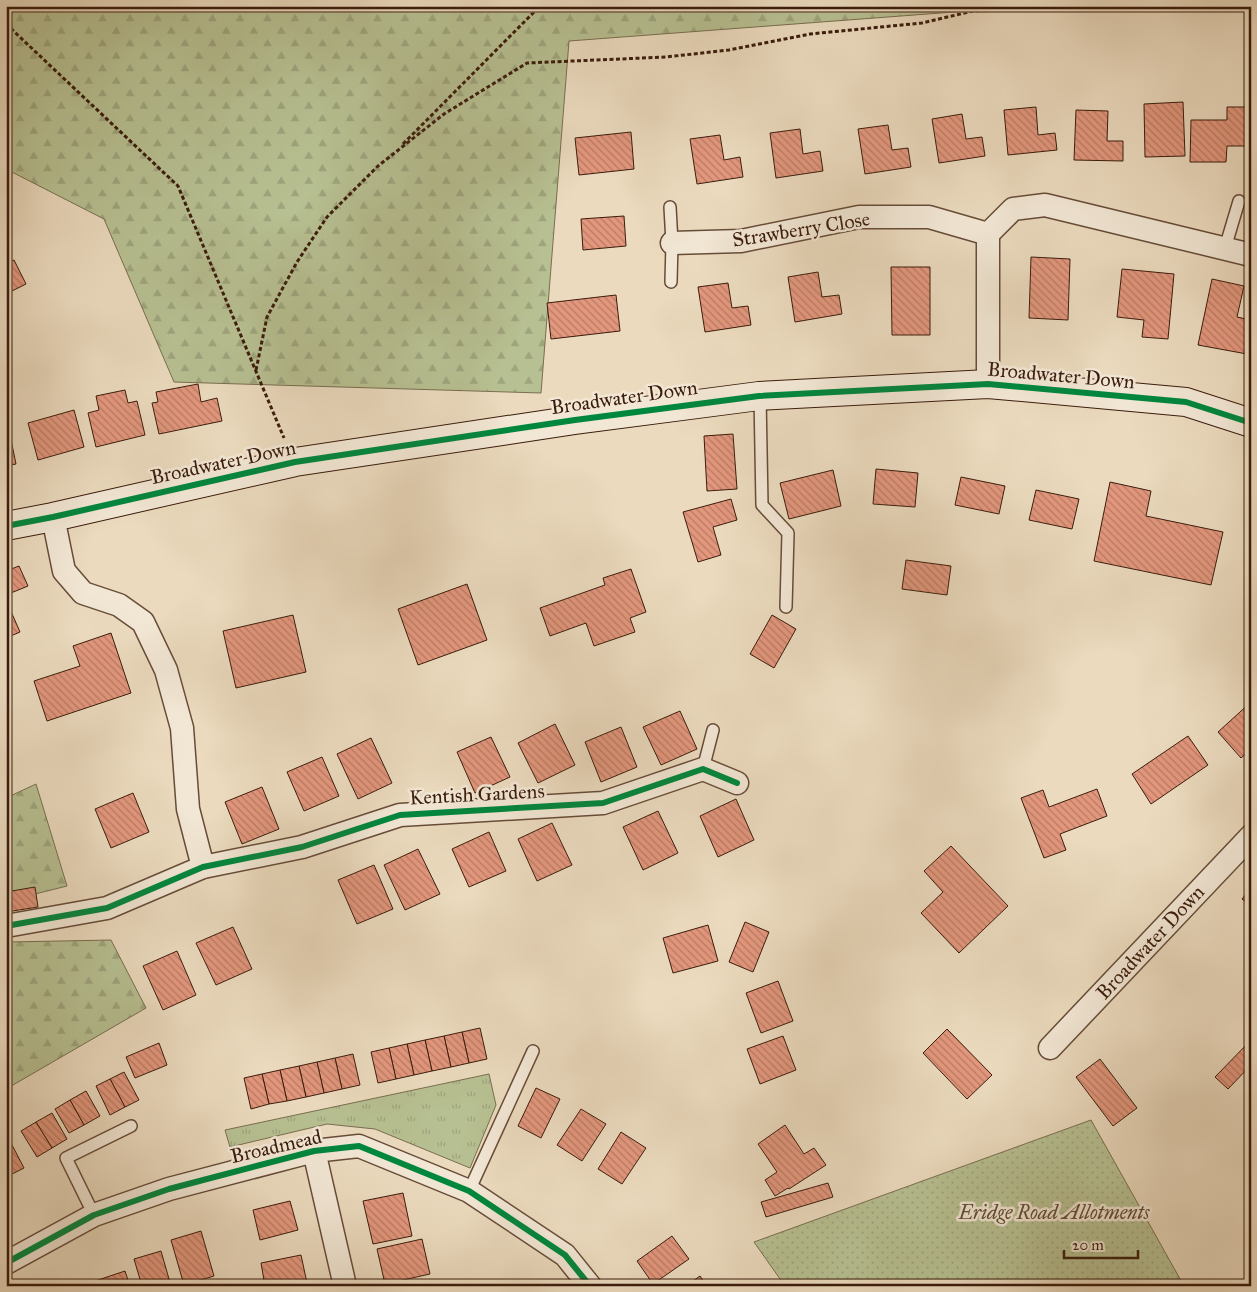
<svg xmlns="http://www.w3.org/2000/svg" width="1257" height="1292" viewBox="0 0 1257 1292" font-family="'IM FELL Great Primer',serif">
<style>
.grass{fill:url(#grass-tufts);stroke:#796e4f}
.forest{fill:url(#forest-firs);stroke:#796e4f}
.garden{fill:url(#garden-dots);stroke:#796e4f}
.building{fill:url(#building-back-hatch);stroke:#3b1c0c}
.lines{fill:none;stroke-linecap:round;stroke-linejoin:round}
.lane-casing{stroke:#674c38;stroke-width:14}
.street-casing{stroke:#674c38;stroke-width:25}
.secondary-casing{stroke:#3b1c0c;stroke-width:30}
.path{stroke:#3b1c0c;stroke-width:3;stroke-dasharray:4 2.5;stroke-linecap:butt}
.lane{stroke:#f2e7d5;stroke-width:11}
.street{stroke:#f2e7d5;stroke-width:22}
.secondary{stroke:#f2e7d5;stroke-width:28}
.cycleway-casing{stroke:#f2e7d5;stroke-width:9}
.cycleway{stroke:#00873e;stroke-width:6}
.labels{text-anchor:middle;dominant-baseline:central;stroke-width:5;stroke-linejoin:round;paint-order:stroke}
.street-label{font-size:20px;fill:#3b1c0c;stroke:#f2e7d5}
.park-label{font-size:20px;font-style:italic;fill:#604d34;stroke:#f2e7d5}
</style>
<defs>
<pattern id="grass-tufts" width="24" height="20" patternUnits="userSpaceOnUse" patternTransform="scale(1.25)"><rect width="24" height="20" fill="#b7c092"/><path d="M3 7l-1-3M5 7V3M7 7l1-3M15 17l-1-3M17 17v-4M19 17l1-3" fill="none" stroke="#9ea47d"/></pattern>
<pattern id="forest-firs" width="22" height="20" patternUnits="userSpaceOnUse" patternTransform="scale(1.25)"><rect width="22" height="20" fill="#b7c092"/><path d="M5 1l3.5 6h-7zM16 11l3.5 6h-7z" fill="#9ea47d"/></pattern>
<pattern id="garden-dots" width="8" height="8" patternUnits="userSpaceOnUse" patternTransform="scale(1.25)"><rect width="8" height="8" fill="#b7c092"/><path d="M2 2h.1M6 6h.1" fill="none" stroke="#9ea47d" stroke-width="1.8" stroke-linecap="round"/></pattern>
<pattern id="building-back-hatch" width="6" height="6" patternUnits="userSpaceOnUse" patternTransform="scale(1.25)"><rect width="6" height="6" fill="#e3977d"/><path d="M-1 5l2 2M0 0l6 6M5-1l2 2" fill="none" stroke="#b97a65"/></pattern>
</defs>
<rect width="100%" height="100%" fill="#ebdabe"/>
<filter id="stains"><feTurbulence type="fractalNoise" baseFrequency=".004" numOctaves="4"/><feColorMatrix values="0 0 0 0 .2 0 0 0 0 .09 0 0 0 0 .02 0 0 0 .5 -.17"/></filter>
<radialGradient id="worn" r=".72"><stop offset=".6" stop-color="#630" stop-opacity="0"/><stop offset="1" stop-color="#630" stop-opacity=".3"/></radialGradient>
<polygon class="grass" points="489,1074 496,1105 470,1168 375,1129 327,1124 230,1147 225,1130"/>
<g class="forest">
<polygon points="6,6 1034,6 569,41 541,393 174,382 104,219 6,169"/>
<polygon points="36,784 67,886 7,901 9,942 111,940 146,1008 6,1089 6,798"/>
</g>
<polygon class="garden" points="1091,1120 1184,1286 785,1286 754,1242"/>
<g class="building">
<polygon points="1183,102 1185,156 1145,157 1144,104"/>
<polygon points="1036,107 1038,135 1055,133 1057,150 1008,155 1004,110"/>
<polygon points="1227,107 1247,107 1247,129 1251,129 1251,165 1246,165 1246,146 1227,146 1226,162 1190,162 1191,120 1227,120"/>
<polygon points="1076,110 1108,111 1107,141 1123,141 1123,161 1074,160"/>
<polygon points="962,114 966,139 982,137 985,156 939,163 932,119"/>
<polygon points="888,125 892,150 908,148 911,167 865,174 858,129"/>
<polygon points="800,129 803,154 820,151 823,171 776,178 770,133"/>
<polygon points="631,132 634,169 579,175 575,138"/>
<polygon points="720,135 724,160 740,157 743,177 697,184 690,139"/>
<polygon points="624,216 626,246 583,250 581,219"/>
<polygon points="1031,257 1070,259 1068,320 1029,318"/>
<polygon points="14,260 26,284 6,294 6,263"/>
<polygon points="891,267 930,267 930,335 892,335"/>
<polygon points="1122,269 1174,274 1168,339 1142,337 1144,320 1117,317"/>
<polygon points="818,272 822,297 839,295 842,314 795,322 788,277"/>
<polygon points="1212,279 1244,286 1237,317 1251,320 1251,336 1247,354 1198,345"/>
<polygon points="728,283 732,308 748,306 751,325 705,332 698,287"/>
<polygon points="616,295 620,331 551,339 547,303"/>
<polygon points="198,384 201,402 217,398 222,421 159,434 152,403 158,402 156,392"/>
<polygon points="125,390 128,403 137,401 145,435 96,447 88,413 99,410 96,396"/>
<polygon points="74,410 84,447 38,460 28,423"/>
<polygon points="6,430 9,430 16,464 6,466"/>
<polygon points="733,434 737,489 707,491 704,436"/>
<polygon points="876,469 918,473 915,507 873,504"/>
<polygon points="833,470 841,506 789,519 780,483"/>
<polygon points="961,477 1005,486 999,514 955,505"/>
<polygon points="1110,482 1151,491 1146,516 1223,532 1211,585 1094,561"/>
<polygon points="1036,490 1079,499 1072,529 1029,520"/>
<polygon points="731,499 737,520 713,527 721,555 698,562 683,512"/>
<polygon points="906,560 951,566 947,595 902,589"/>
<polygon points="19,566 28,586 6,595 6,571"/>
<polygon points="631,569 646,612 630,618 635,632 594,646 586,623 550,636 540,608 605,585 603,578"/>
<polygon points="467,584 487,640 418,665 398,609"/>
<polygon points="6,600 20,632 6,638"/>
<polygon points="293,615 306,672 236,688 223,631"/>
<polygon points="772,615 796,629 774,668 750,654"/>
<polygon points="111,633 131,693 47,721 34,681 80,666 73,646"/>
<polygon points="1251,702 1251,749 1241,758 1218,732"/>
<polygon points="680,711 697,749 661,765 643,727"/>
<polygon points="555,724 575,765 538,783 518,743"/>
<polygon points="621,727 637,767 601,782 585,742"/>
<polygon points="1188,736 1208,765 1151,804 1132,774"/>
<polygon points="491,737 510,777 475,793 457,752"/>
<polygon points="371,738 392,783 358,799 337,754"/>
<polygon points="322,757 339,796 304,811 287,772"/>
<polygon points="262,787 279,829 242,844 225,802"/>
<polygon points="1097,789 1107,816 1060,834 1066,850 1044,858 1021,798 1043,790 1049,807"/>
<polygon points="133,793 149,832 111,848 95,809"/>
<polygon points="736,799 754,840 718,857 700,816"/>
<polygon points="658,811 678,853 643,870 623,827"/>
<polygon points="552,823 572,865 537,881 518,839"/>
<polygon points="489,832 506,871 469,887 452,849"/>
<polygon points="951,846 1008,906 959,953 921,913 943,892 924,871"/>
<polygon points="418,849 440,894 405,910 384,865"/>
<polygon points="374,865 393,909 357,924 338,880"/>
<polygon points="35,887 38,907 6,912 6,892"/>
<polygon points="1251,888 1251,906 1242,899"/>
<polygon points="745,922 769,932 753,972 729,962"/>
<polygon points="708,925 718,961 673,973 663,938"/>
<polygon points="233,927 252,969 216,985 196,943"/>
<polygon points="177,951 196,995 163,1010 143,966"/>
<polygon points="778,981 793,1021 761,1033 746,993"/>
<polygon points="480,1028 487,1059 469,1063 462,1032"/>
<polygon points="1251,1028 1251,1065 1228,1089 1215,1077 1251,1040 1245,1034"/>
<polygon points="947,1029 992,1075 967,1099 923,1053"/>
<polygon points="462,1032 469,1063 451,1067 444,1036"/>
<polygon points="444,1036 451,1067 432,1071 425,1040"/>
<polygon points="783,1036 796,1070 760,1084 747,1049"/>
<polygon points="425,1040 432,1071 414,1075 407,1044"/>
<polygon points="159,1043 167,1065 135,1078 126,1057"/>
<polygon points="407,1044 414,1075 396,1079 389,1048"/>
<polygon points="389,1048 396,1079 378,1083 371,1052"/>
<polygon points="353,1054 360,1085 342,1089 335,1058"/>
<polygon points="335,1058 342,1089 324,1093 317,1062"/>
<polygon points="1100,1059 1137,1108 1113,1126 1076,1077"/>
<polygon points="317,1062 324,1093 306,1097 299,1066"/>
<polygon points="299,1066 306,1097 287,1101 280,1070"/>
<polygon points="280,1070 287,1101 269,1104 262,1074"/>
<polygon points="124,1072 139,1100 125,1107 110,1079"/>
<polygon points="262,1074 269,1104 251,1109 244,1078"/>
<polygon points="110,1079 125,1107 110,1115 96,1086"/>
<polygon points="536,1088 560,1099 541,1138 518,1126"/>
<polygon points="86,1091 100,1116 84,1125 70,1100"/>
<polygon points="70,1100 84,1125 69,1133 55,1109"/>
<polygon points="581,1109 606,1124 582,1161 557,1145"/>
<polygon points="52,1113 67,1139 52,1148 36,1122"/>
<polygon points="36,1122 52,1148 37,1157 21,1131"/>
<polygon points="785,1125 804,1154 814,1148 826,1165 789,1189 788,1188 775,1196 765,1180 777,1172 758,1144"/>
<polygon points="621,1132 646,1148 622,1184 598,1169"/>
<polygon points="11,1143 24,1168 6,1177 6,1146"/>
<polygon points="828,1183 833,1197 766,1217 761,1202"/>
<polygon points="403,1193 412,1236 373,1244 363,1201"/>
<polygon points="290,1201 298,1230 260,1240 253,1210"/>
<polygon points="201,1231 214,1276 184,1285 171,1240"/>
<polygon points="672,1236 689,1259 653,1284 637,1261"/>
<polygon points="422,1239 430,1274 385,1284 377,1249"/>
<polygon points="161,1251 171,1286 142,1286 134,1259"/>
<polygon points="301,1255 307,1283 292,1286 265,1286 261,1263"/>
<polygon points="125,1271 130,1286 97,1286 95,1281"/>
<polygon points="700,1276 707,1286 686,1286"/>
</g>
<g class="lines">
<g class="lane-casing">
<g id="lane">
<polyline points="670,207 672,243 671,282"/>
<polyline points="1225,248 1239,201"/>
<polyline points="760,396 762,505 788,533 786,607"/>
<polyline points="703,769 713,730"/>
<polyline points="469,1191 533,1051"/>
<polyline points="94,1215 66,1158 131,1126"/>
</g>
</g>
<g class="street-casing">
<g id="street">
<polyline points="988,234 988,384"/>
<polyline points="672,243 741,241 859,217 929,217 988,234 1013,209 1045,205 1251,255"/>
<polyline points="53,517 64,571 83,593 119,605 143,622 166,670 182,728 188,809 203,867"/>
<polyline points="6,926 107,908 203,867 302,847 400,815 603,803 703,769 737,783"/>
<polyline points="1050,1048 1251,836"/>
<polyline points="314,1151 345,1286"/>
<polyline points="6,1263 94,1215 169,1189 314,1151 359,1146 469,1191 565,1255 590,1286"/>
</g>
</g>
<g class="secondary-casing">
<polyline id="secondary" points="6,526 53,517 295,462 575,420 759,396 988,384 1186,402 1251,423"/>
</g>
<g class="path">
<polyline points="6,24 178,186 284,438"/>
<polyline points="403,144 537,9 536,6"/>
<polyline points="256,370 267,317 297,262 327,217 378,166 444,114 527,63 666,57 729,50 810,34 922,23 973,11 1177,6"/>
</g>
<use href="#lane" class="lane"/>
<use href="#street" class="street"/>
<use href="#secondary" class="secondary"/>
<g class="cycleway-casing">
<g id="cycleway">
<polyline points="6,526 53,517 295,462 575,420 759,396 988,384 1186,402 1251,423"/>
<polyline points="6,926 107,908 203,867 302,847 400,815 603,803 703,769 737,783"/>
<polyline points="6,1263 94,1215 169,1189 314,1151 359,1146 469,1191 565,1255 590,1286"/>
</g>
</g>
<use href="#cycleway" class="cycleway"/>
</g>
<g class="labels">
<g class="street-label">
<text transform="translate(801 229) rotate(-9)">Strawberry Close</text>
<text transform="translate(1061 375) rotate(5)">Broadwater Down</text>
<text transform="translate(624 397) rotate(-8)">Broadwater Down</text>
<text transform="translate(223 462) rotate(-12)">Broadwater Down</text>
<text transform="translate(477 794) rotate(-3)">Kentish Gardens</text>
<text transform="translate(1150 942) rotate(-47)">Broadwater Down</text>
<text transform="translate(276 1146) rotate(-13)">Broadmead</text>
</g>
<g class="park-label">
<text x="1054" y="1212">Eridge Road Allotments</text>
</g>
</g>
<rect width="1257" height="1292" fill="none" stroke="#ebdabe" stroke-width="25"/>
<rect x="8" y="8" width="1242" height="1277" fill="none" stroke="#3b1c0c" stroke-width="2.5"/>
<rect x="12" y="12" width="1232" height="1267" fill="none" stroke="#3b1c0c"/>
<path d="M1064 1250v8h74v-8" fill="none" stroke="#3b1c0c" stroke-width="2.5"/>
<text x="1072" y="1250" font-size="15" fill="#3b1c0c" stroke="#f2e7d5" stroke-width="4" paint-order="stroke">20 m</text>
<rect width="100%" height="100%" filter="url(#stains)"/>
<rect width="100%" height="100%" fill="url(#worn)"/>
</svg>
